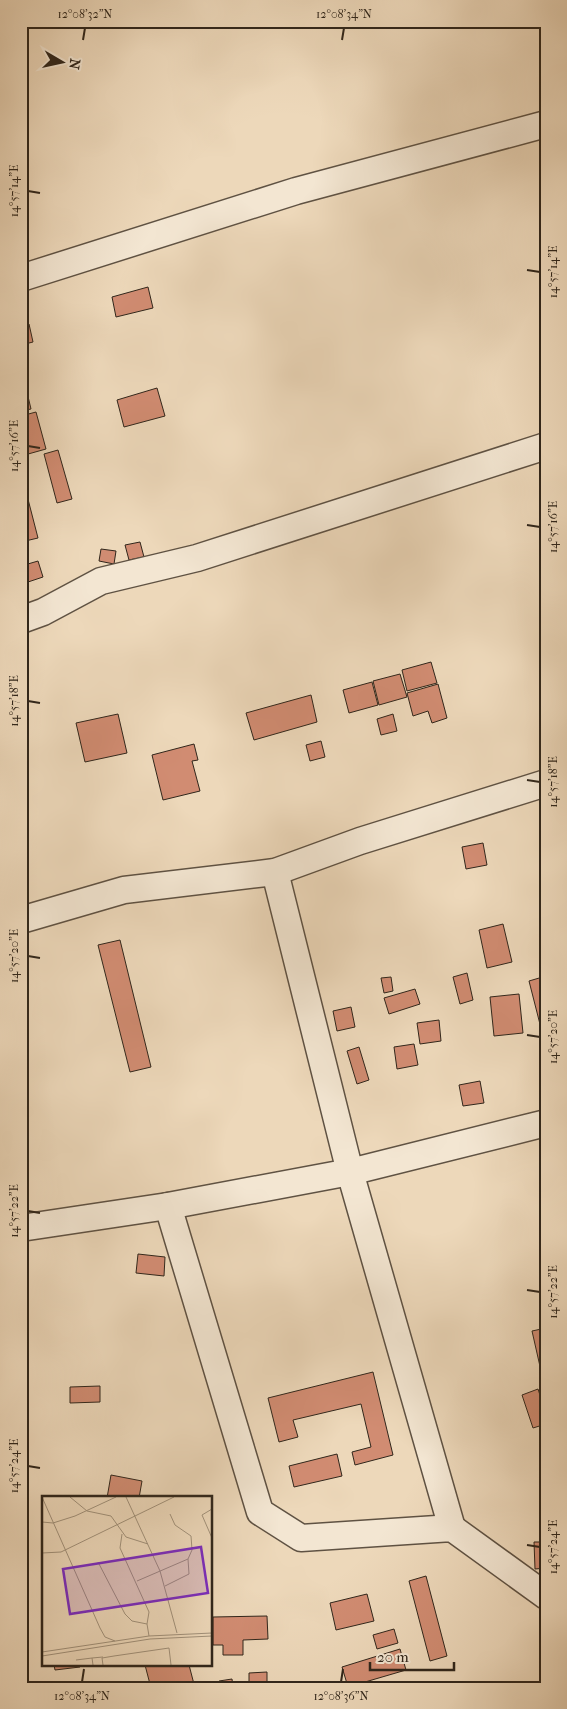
<svg xmlns="http://www.w3.org/2000/svg" width="567" height="1709" viewBox="0 0 567 1709" font-family="'IM FELL French Canon',serif">
<style>
.building{fill:#d18c72;stroke:#30261b}
.lines{fill:none;stroke-linecap:round;stroke-linejoin:round}
.minor-casing{stroke:#5f5243;stroke-width:29}
.minor{stroke:#f3e6d2;stroke-width:26}
.ticks{fill:none;stroke:#30261b;stroke-width:2}
.inset-road{fill:none;stroke:#a1917a;stroke-width:1}
.view{fill:#7b2cbf;fill-opacity:0.15;stroke:#7b2cbf;stroke-width:2.5}
.inset-edge{fill:none;stroke:#30261b;stroke-width:2.5}
.neatline{fill:none;stroke:#30261b;stroke-width:2}
.ticks-label{font-size:12px;text-anchor:middle;fill:#30261b}
</style>
<rect width="100%" height="100%" fill="#edd8ba"/>
<filter id="stains"><feTurbulence type="fractalNoise" baseFrequency=".004" numOctaves="4"/><feColorMatrix values="0 0 0 0 .2 0 0 0 0 .09 0 0 0 0 .02 0 0 0 .5 -.17"/></filter>
<radialGradient id="worn" r=".72"><stop offset=".6" stop-color="#630" stop-opacity="0"/><stop offset="1" stop-color="#630" stop-opacity=".3"/></radialGradient>
<g class="building">
<polygon points="148,287 153,308 116,317 112,297"/>
<polygon points="29,324 33,342 21,345 21,326"/>
<polygon points="21,367 31,409 21,411"/>
<polygon points="157,388 165,416 124,427 117,400"/>
<polygon points="36,412 46,449 21,456 21,416"/>
<polygon points="58,450 72,499 57,503 44,454"/>
<polygon points="21,472 38,538 21,542"/>
<polygon points="140,542 144,557 129,560 125,545"/>
<polygon points="101,549 116,551 114,564 99,561"/>
<polygon points="38,561 43,577 22,584 21,566"/>
<polygon points="431,662 437,683 407,691 402,670"/>
<polygon points="400,674 407,697 379,705 373,681"/>
<polygon points="372,682 378,705 349,713 343,690"/>
<polygon points="438,684 447,718 432,723 428,711 413,716 407,693"/>
<polygon points="311,695 317,722 254,740 246,713"/>
<polygon points="118,714 127,753 85,762 76,723"/>
<polygon points="393,714 397,731 381,735 377,719"/>
<polygon points="321,741 325,757 310,761 306,745"/>
<polygon points="194,744 198,760 192,761 200,791 163,800 152,755"/>
<polygon points="483,843 487,865 466,869 462,847"/>
<polygon points="503,924 512,962 487,968 479,930"/>
<polygon points="120,940 151,1067 130,1072 98,945"/>
<polygon points="467,973 473,1000 460,1004 453,977"/>
<polygon points="546,976 546,1035 543,1036 529,981"/>
<polygon points="391,977 393,991 384,993 381,978"/>
<polygon points="415,989 420,1004 389,1014 384,998"/>
<polygon points="519,994 523,1033 494,1036 490,997"/>
<polygon points="351,1007 355,1027 337,1031 333,1011"/>
<polygon points="439,1020 441,1041 420,1044 417,1023"/>
<polygon points="414,1044 418,1065 397,1069 394,1047"/>
<polygon points="359,1047 369,1080 357,1084 347,1051"/>
<polygon points="480,1081 484,1103 463,1106 459,1085"/>
<polygon points="138,1254 165,1257 164,1276 136,1273"/>
<polygon points="546,1328 546,1393 532,1331"/>
<polygon points="373,1372 393,1455 355,1465 352,1452 371,1447 361,1404 293,1420 298,1437 279,1442 268,1398"/>
<polygon points="100,1386 100,1402 70,1403 70,1387"/>
<polygon points="538,1389 546,1414 546,1424 533,1428 522,1395"/>
<polygon points="337,1454 342,1476 294,1487 289,1466"/>
<polygon points="111,1475 142,1481 139,1498 107,1498"/>
<polygon points="534,1542 546,1542 546,1568 535,1569"/>
<polygon points="426,1576 447,1656 430,1661 409,1581"/>
<polygon points="367,1594 374,1621 336,1630 330,1603"/>
<polygon points="267,1616 268,1639 243,1640 243,1655 223,1655 223,1645 213,1645 213,1617"/>
<polygon points="394,1629 398,1643 377,1649 373,1635"/>
<polygon points="400,1649 406,1670 348,1687 342,1667"/>
<polygon points="54,1665 79,1665 80,1667 55,1670"/>
<polygon points="145,1665 189,1665 195,1688 151,1688"/>
<polygon points="267,1672 267,1688 249,1688 249,1673"/>
<polygon points="232,1679 233,1688 220,1688 219,1681"/>
</g>
<g class="lines">
<g class="minor-casing">
<g id="minor">
<polyline points="21,278 296,191 546,124"/>
<polyline points="21,620 43,612 101,581 197,558 546,446"/>
<polyline points="275,872 350,1172 452,1528"/>
<polyline points="21,920 124,890 275,872 360,841 546,783"/>
<polyline points="168,1206 260,1512 301,1538 452,1528 546,1596"/>
<polyline points="21,1228 168,1206 350,1172 546,1123"/>
</g>
</g>
<use href="#minor" class="minor"/>
</g>
<path class="ticks" d="M83,40L85,28M342,40L344,28M28,191L40,193M527,270L540,272M28,446L40,448M527,525L540,527M28,701L40,703M527,780L540,782M28,956L40,958M527,1035L540,1037M28,1211L40,1213M527,1290L540,1292M28,1466L40,1468M527,1545L540,1547M82,1682L84,1669M341,1682L343,1669"/>
<g transform="translate(42 1496)">
<rect width="170" height="170" fill="#edd8ba"/>
<path class="inset-road" d="M0,1L58,132L63,141L73,145M28,1L45,15L69,20L84,41L106,48M84,1L118,75L135,137M170,13L160,19L170,42M0,26L11,27L33,20L74,1M80,38L78,52L107,116L105,128M0,57L19,56L132,1M56,66L83,118L90,125L105,128L107,140M95,85L146,63M123,90L147,78L146,63L150,54L149,40L133,29L128,18M0,156L107,140L170,137M0,160L108,143L170,140M72,160L127,152L129,169M34,164L50,162M51,169L50,162L61,161M61,169L60,162L72,160"/>
<path class="view" d="M159,51L166,97L28,118L21,73Z"/>
<rect width="170" height="170" class="inset-edge"/>
</g>
<rect width="567" height="1709" fill="none" stroke="#edd8ba" stroke-width="55"/>
<g transform="translate(62 62) rotate(99)" stroke="#f3e6d2" stroke-width="4" paint-order="stroke">
<path d="M0-4L9 19L0 12L-9 19Z" fill="#30261b"/>
<text y="-8" font-size="14" font-weight="bold" text-anchor="middle" fill="#30261b">N</text>
</g>
<path d="M370 1662v8h84v-8" fill="none" stroke="#30261b" stroke-width="2.5"/>
<text x="377" y="1662" font-size="15" fill="#30261b" stroke="#f3e6d2" stroke-width="4" paint-order="stroke">20 m</text>
<rect x="28" y="28" width="512" height="1654" class="neatline"/>
<g class="ticks-label">
<text x="85" y="18">12°08'32"N</text>
<text x="344" y="18">12°08'34"N</text>
<text transform="translate(14 191) rotate(-90)" y="4">14°57'14"E</text>
<text transform="translate(553 272) rotate(-90)" y="4">14°57'14"E</text>
<text transform="translate(14 446) rotate(-90)" y="4">14°57'16"E</text>
<text transform="translate(553 527) rotate(-90)" y="4">14°57'16"E</text>
<text transform="translate(14 701) rotate(-90)" y="4">14°57'18"E</text>
<text transform="translate(553 782) rotate(-90)" y="4">14°57'18"E</text>
<text transform="translate(14 956) rotate(-90)" y="4">14°57'20"E</text>
<text transform="translate(553 1037) rotate(-90)" y="4">14°57'20"E</text>
<text transform="translate(14 1211) rotate(-90)" y="4">14°57'22"E</text>
<text transform="translate(553 1292) rotate(-90)" y="4">14°57'22"E</text>
<text transform="translate(14 1466) rotate(-90)" y="4">14°57'24"E</text>
<text transform="translate(553 1547) rotate(-90)" y="4">14°57'24"E</text>
<text x="82" y="1700">12°08'34"N</text>
<text x="341" y="1700">12°08'36"N</text>
</g>
<rect width="100%" height="100%" filter="url(#stains)"/>
<rect width="100%" height="100%" fill="url(#worn)"/>
</svg>
